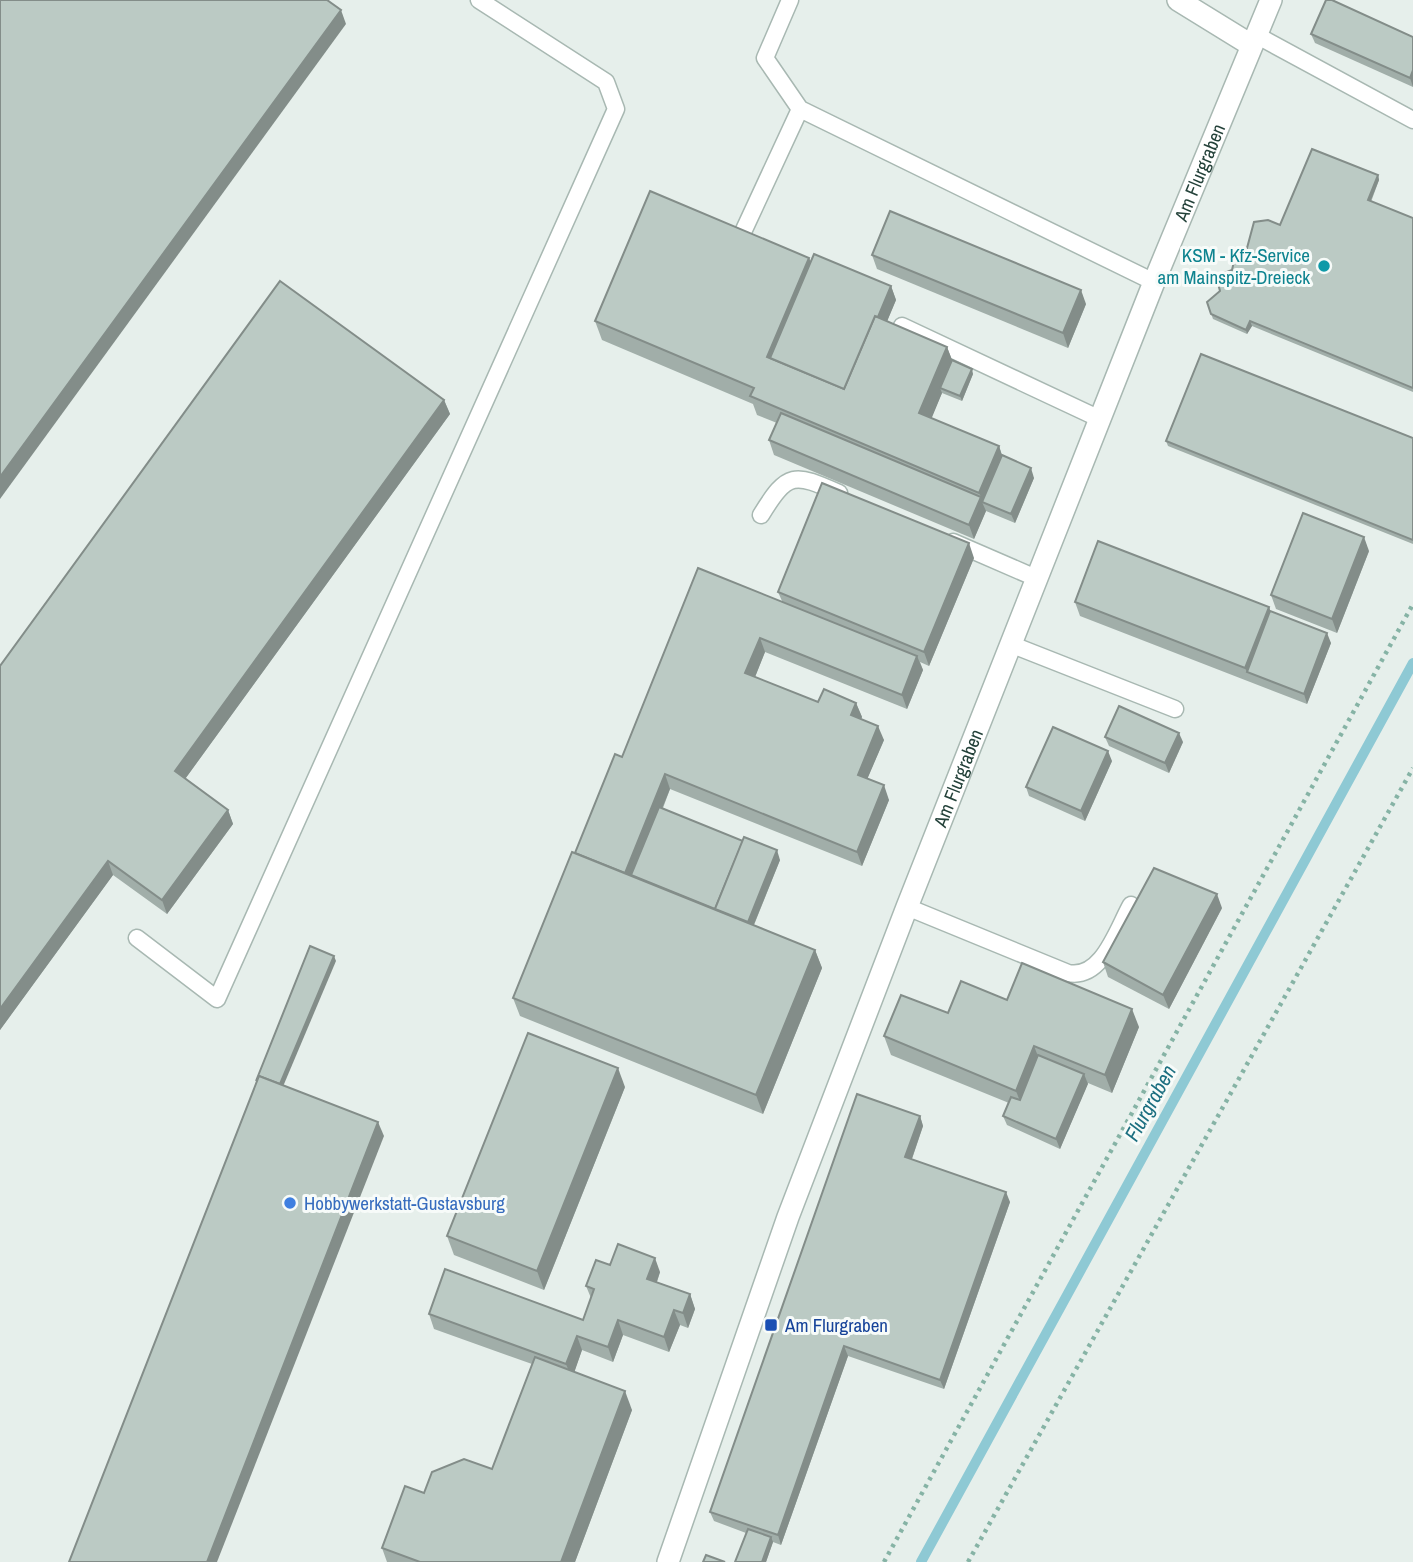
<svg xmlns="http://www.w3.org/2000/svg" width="1413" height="1562" viewBox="0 0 1413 1562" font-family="'Archivo Narrow',sans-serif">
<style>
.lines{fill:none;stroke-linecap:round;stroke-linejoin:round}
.stream{stroke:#8ec9d4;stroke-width:10}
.lane-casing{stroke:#a8b8b2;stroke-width:19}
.street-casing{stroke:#a8b8b2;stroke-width:24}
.path{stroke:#86b3a5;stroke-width:4.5;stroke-dasharray:3.5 5;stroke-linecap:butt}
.lane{stroke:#fff;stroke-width:16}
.street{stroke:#fff;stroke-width:21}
.wall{fill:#a1aea9}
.shaded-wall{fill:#838d89}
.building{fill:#bbcac4;stroke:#838d89;stroke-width:2}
.culture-dot{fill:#0f9aa8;stroke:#f7fbf9;stroke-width:2.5}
.shop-dot{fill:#3f7fe0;stroke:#f7fbf9;stroke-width:2.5}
.transit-dot{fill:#1a4fb4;stroke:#f7fbf9;stroke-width:2.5}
.labels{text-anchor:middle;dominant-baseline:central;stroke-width:6;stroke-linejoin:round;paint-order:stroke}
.street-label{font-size:19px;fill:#24423a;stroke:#f7fbf9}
.culture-label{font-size:19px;fill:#0d838f;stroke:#f7fbf9;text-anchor:end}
.shop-label{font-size:19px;fill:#366cbe;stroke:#f7fbf9;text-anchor:start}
.transit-label{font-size:19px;fill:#164399;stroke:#f7fbf9;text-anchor:start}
.water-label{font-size:21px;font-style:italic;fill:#1c6f80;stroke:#f7fbf9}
</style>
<rect width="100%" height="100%" fill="#e6efeb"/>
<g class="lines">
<polyline class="stream" points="921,1562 1413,663"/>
<g class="lane-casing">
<g id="lane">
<polyline points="790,0 765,58 800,109 1154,282"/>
<polyline points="1256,35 1413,120"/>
<polyline points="743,232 800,109"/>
<polyline points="902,326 1100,419"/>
<path d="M761,515C788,471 794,473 839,493"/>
<polyline points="953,542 1036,578"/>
<polyline points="1010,644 1175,709"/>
<path d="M907,907L1068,973C1102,980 1117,930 1131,905"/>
<polyline points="137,938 217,999 616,109 606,82 479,0"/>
</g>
</g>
<g class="street-casing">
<g id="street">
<polyline points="1178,0 1251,45"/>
<path id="s1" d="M668,1562L788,1217L907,907L1154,282L1271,0"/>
</g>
</g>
<g class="path">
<polyline points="884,1562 1413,604"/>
<polyline points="968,1562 1413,768"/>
</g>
<use href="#lane" class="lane"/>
<use href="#street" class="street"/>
</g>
<g class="wall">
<polygon points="1311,34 1413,37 1413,87 1315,43"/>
<polygon points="1378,175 1379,180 1371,202 1413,218 1413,392 1252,326 1247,334 1213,319 1207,302 1220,291 1232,270 1247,248 1280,225"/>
<polygon points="872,255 1086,304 1068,348 877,269"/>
<polygon points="809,258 811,263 891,286 896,300 887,321 947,347 952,360 973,374 962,401 942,393 931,418 999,446 1002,455 1034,478 1015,523 986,511 974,539 774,455 769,440 777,423 757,415 753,404 602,340 595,321"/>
<polygon points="444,400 450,414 185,779 228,810 233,824 167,914 113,875 0,1030 0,666"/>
<polygon points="1413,438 1413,544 1168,446 1166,441"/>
<polygon points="1369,551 1337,633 1276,609 1271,595"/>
<polygon points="974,558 929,666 920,662 923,670 907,709 765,652 755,677 818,702 856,703 862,717 861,719 884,740 867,779 889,800 862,866 670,789 663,808 780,860 754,925 815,950 822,968 763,1114 520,1016 513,998 575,853 622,757 782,601 778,592"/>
<polygon points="1075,602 1269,607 1270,611 1331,643 1307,704 1080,616"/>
<polygon points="1105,737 1183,742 1169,773 1109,746"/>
<polygon points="1112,761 1085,821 1029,796 1026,787"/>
<polygon points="1222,908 1169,1009 1108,977 1103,962"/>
<polygon points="1007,1000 1139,1027 1112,1093 1088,1083 1060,1149 1007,1125 1003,1116 1009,1103 891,1055 884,1036 948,1013"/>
<polygon points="625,1087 544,1290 454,1255 447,1236"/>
<polygon points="920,1116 923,1126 912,1159 1010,1202 944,1389 848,1356 781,1545 773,1542 766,1562 735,1562 746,1533 714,1521 710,1512"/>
<polygon points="610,1265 660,1272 657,1282 690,1294 695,1309 688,1328 680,1325 669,1352 623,1335 613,1362 582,1350 574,1372 632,1410 575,1562 387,1562 382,1548 424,1493 492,1469 532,1364 434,1329 429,1314 583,1320 591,1298 586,1286"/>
</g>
<g class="shaded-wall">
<polygon points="341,10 346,24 0,499 0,477"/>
<polygon points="1413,70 1413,87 1410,78"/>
<polygon points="1378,175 1379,180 1369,205 1368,200"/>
<polygon points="809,258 816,277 778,365 767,357"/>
<polygon points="891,286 896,300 851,408 846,394"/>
<polygon points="1081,290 1086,304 1068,348 1063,333"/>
<polygon points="1250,321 1252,326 1247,334 1246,330"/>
<polygon points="947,347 954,365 940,388 942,393 926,432 919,413"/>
<polygon points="972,369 973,374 962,401 960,396"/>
<polygon points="444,400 450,414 180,786 175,771"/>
<polygon points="999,446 1005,465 982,502 986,511 974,539 969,525 981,497 979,493"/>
<polygon points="1031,468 1034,478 1015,523 1011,514"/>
<polygon points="1364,537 1369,551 1337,633 1332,619"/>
<polygon points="969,543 974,558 929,666 924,652"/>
<polygon points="1269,607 1274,621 1247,672 1245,668"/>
<polygon points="1327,633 1331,643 1307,704 1304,694"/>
<polygon points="760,638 765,652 751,687 745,673"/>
<polygon points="917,656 923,670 907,709 902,695"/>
<polygon points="856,703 862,717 856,729 851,715"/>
<polygon points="878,726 884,740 863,789 858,775"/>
<polygon points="1179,733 1183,742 1169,773 1165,763"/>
<polygon points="1108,751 1112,761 1085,821 1081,811"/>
<polygon points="665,774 670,789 630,887 624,876"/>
<polygon points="884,785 889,800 862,866 857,852"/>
<polygon points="228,810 233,824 167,914 162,900"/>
<polygon points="777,850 780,860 748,939 745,929"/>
<polygon points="108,861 113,875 0,1030 0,1009"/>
<polygon points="1217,894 1222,908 1169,1009 1163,995"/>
<polygon points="815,950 822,968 763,1114 756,1095"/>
<polygon points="334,956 336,961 279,1096 277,1091"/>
<polygon points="1132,1009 1139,1027 1112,1093 1105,1075"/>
<polygon points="1034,1046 1041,1064 1023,1109 1016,1091"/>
<polygon points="618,1068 625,1087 544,1290 537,1271"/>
<polygon points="1084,1074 1088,1084 1060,1149 1056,1139"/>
<polygon points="920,1116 923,1126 909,1167 905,1157"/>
<polygon points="378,1122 384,1136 217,1562 207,1562"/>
<polygon points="1006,1192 1010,1202 944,1389 940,1380"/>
<polygon points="655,1258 660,1272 653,1293 647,1279"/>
<polygon points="690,1294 695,1309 688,1328 683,1313"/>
<polygon points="674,1310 680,1325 669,1352 664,1337"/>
<polygon points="618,1320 623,1335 613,1362 608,1347"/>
<polygon points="577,1336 582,1350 572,1379 566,1364"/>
<polygon points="844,1346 848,1356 781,1545 778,1535"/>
<polygon points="625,1391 632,1410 575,1562 561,1562"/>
<polygon points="771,1537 773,1542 766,1562 762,1562"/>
</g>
<g class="building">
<polygon points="0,0 327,0 341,10 0,477"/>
<polygon points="1326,0 1332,0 1413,37 1413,70 1410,78 1311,34"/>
<polygon points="1312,149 1378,175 1368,200 1413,218 1413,388 1250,321 1246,330 1211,314 1207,302 1220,291 1216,276 1232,270 1236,253 1247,248 1254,222 1268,220 1280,225"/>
<polygon points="650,191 809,258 767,357 844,389 875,316 947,347 919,413 999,446 979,493 750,396 754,388 595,321"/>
<polygon points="890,211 1081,290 1063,333 872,255"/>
<polygon points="814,254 891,286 878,317 875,316 844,389 770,358"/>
<polygon points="280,281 444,400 175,771 228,810 162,900 108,861 0,1009 0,666"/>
<polygon points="1201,354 1413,438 1413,540 1166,441"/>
<polygon points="952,360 972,369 960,396 940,388"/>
<polygon points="781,413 981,497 969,525 769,440"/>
<polygon points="1002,455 1031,468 1011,514 982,502"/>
<polygon points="822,483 969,543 924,652 778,592"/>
<polygon points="1303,513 1364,537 1332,619 1271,595"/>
<polygon points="1098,541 1269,607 1245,668 1075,602"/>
<polygon points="698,568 917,656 902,695 760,638 745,673 818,702 824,689 856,703 851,715 878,726 858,775 884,785 857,852 665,774 625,873 575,853 615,754 622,757"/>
<polygon points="1270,611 1327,633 1304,694 1247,672"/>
<polygon points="1119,706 1179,733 1165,763 1105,737"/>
<polygon points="1053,727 1108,751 1081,811 1026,787"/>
<polygon points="659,807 743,841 715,909 631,875"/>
<polygon points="744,837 777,850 748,922 715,909"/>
<polygon points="572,852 815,950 756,1095 513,998"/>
<polygon points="1154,868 1217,894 1163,995 1103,962"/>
<polygon points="310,946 334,956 280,1084 259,1076 256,1081"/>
<polygon points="1022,963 1132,1009 1105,1075 1034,1046 1016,1091 884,1036 901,995 948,1013 961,981 1007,1000"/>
<polygon points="528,1033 618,1068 537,1271 447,1236"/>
<polygon points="1038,1055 1084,1074 1056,1139 1003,1116 1011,1097 1020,1100"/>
<polygon points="259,1076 378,1122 207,1562 69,1562"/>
<polygon points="857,1094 920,1116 905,1157 1006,1192 940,1380 844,1346 778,1535 710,1512"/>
<polygon points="618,1244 655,1258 647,1279 690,1294 683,1313 674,1310 664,1337 618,1320 608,1347 577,1336 566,1364 429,1314 445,1269 583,1320 594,1289 586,1286 596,1260 610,1265"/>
<polygon points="535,1357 625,1391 561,1562 420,1562 382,1548 405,1486 424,1493 432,1472 464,1459 492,1469"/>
<polygon points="748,1529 771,1537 762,1562 735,1562"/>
<polygon points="706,1555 725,1562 703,1562"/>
</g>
<circle class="culture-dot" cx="1324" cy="266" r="7"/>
<circle class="shop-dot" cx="290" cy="1203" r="7"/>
<rect class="transit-dot" x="764" y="1318" width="14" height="14" rx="3.5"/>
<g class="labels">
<g class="street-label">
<text stroke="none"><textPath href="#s1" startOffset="1488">Am Flurgraben</textPath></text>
<text stroke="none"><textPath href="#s1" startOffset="836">Am Flurgraben</textPath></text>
</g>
<g class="culture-label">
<text x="1310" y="255">KSM - Kfz-Service<tspan x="1310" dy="22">am Mainspitz-Dreieck</tspan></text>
</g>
<g class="shop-label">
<text x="304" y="1203">Hobbywerkstatt-Gustavsburg</text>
</g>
<g class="transit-label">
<text x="785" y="1325">Am Flurgraben</text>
</g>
<g class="water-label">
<text transform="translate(1150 1103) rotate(-61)">Flurgraben</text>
</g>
</g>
</svg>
